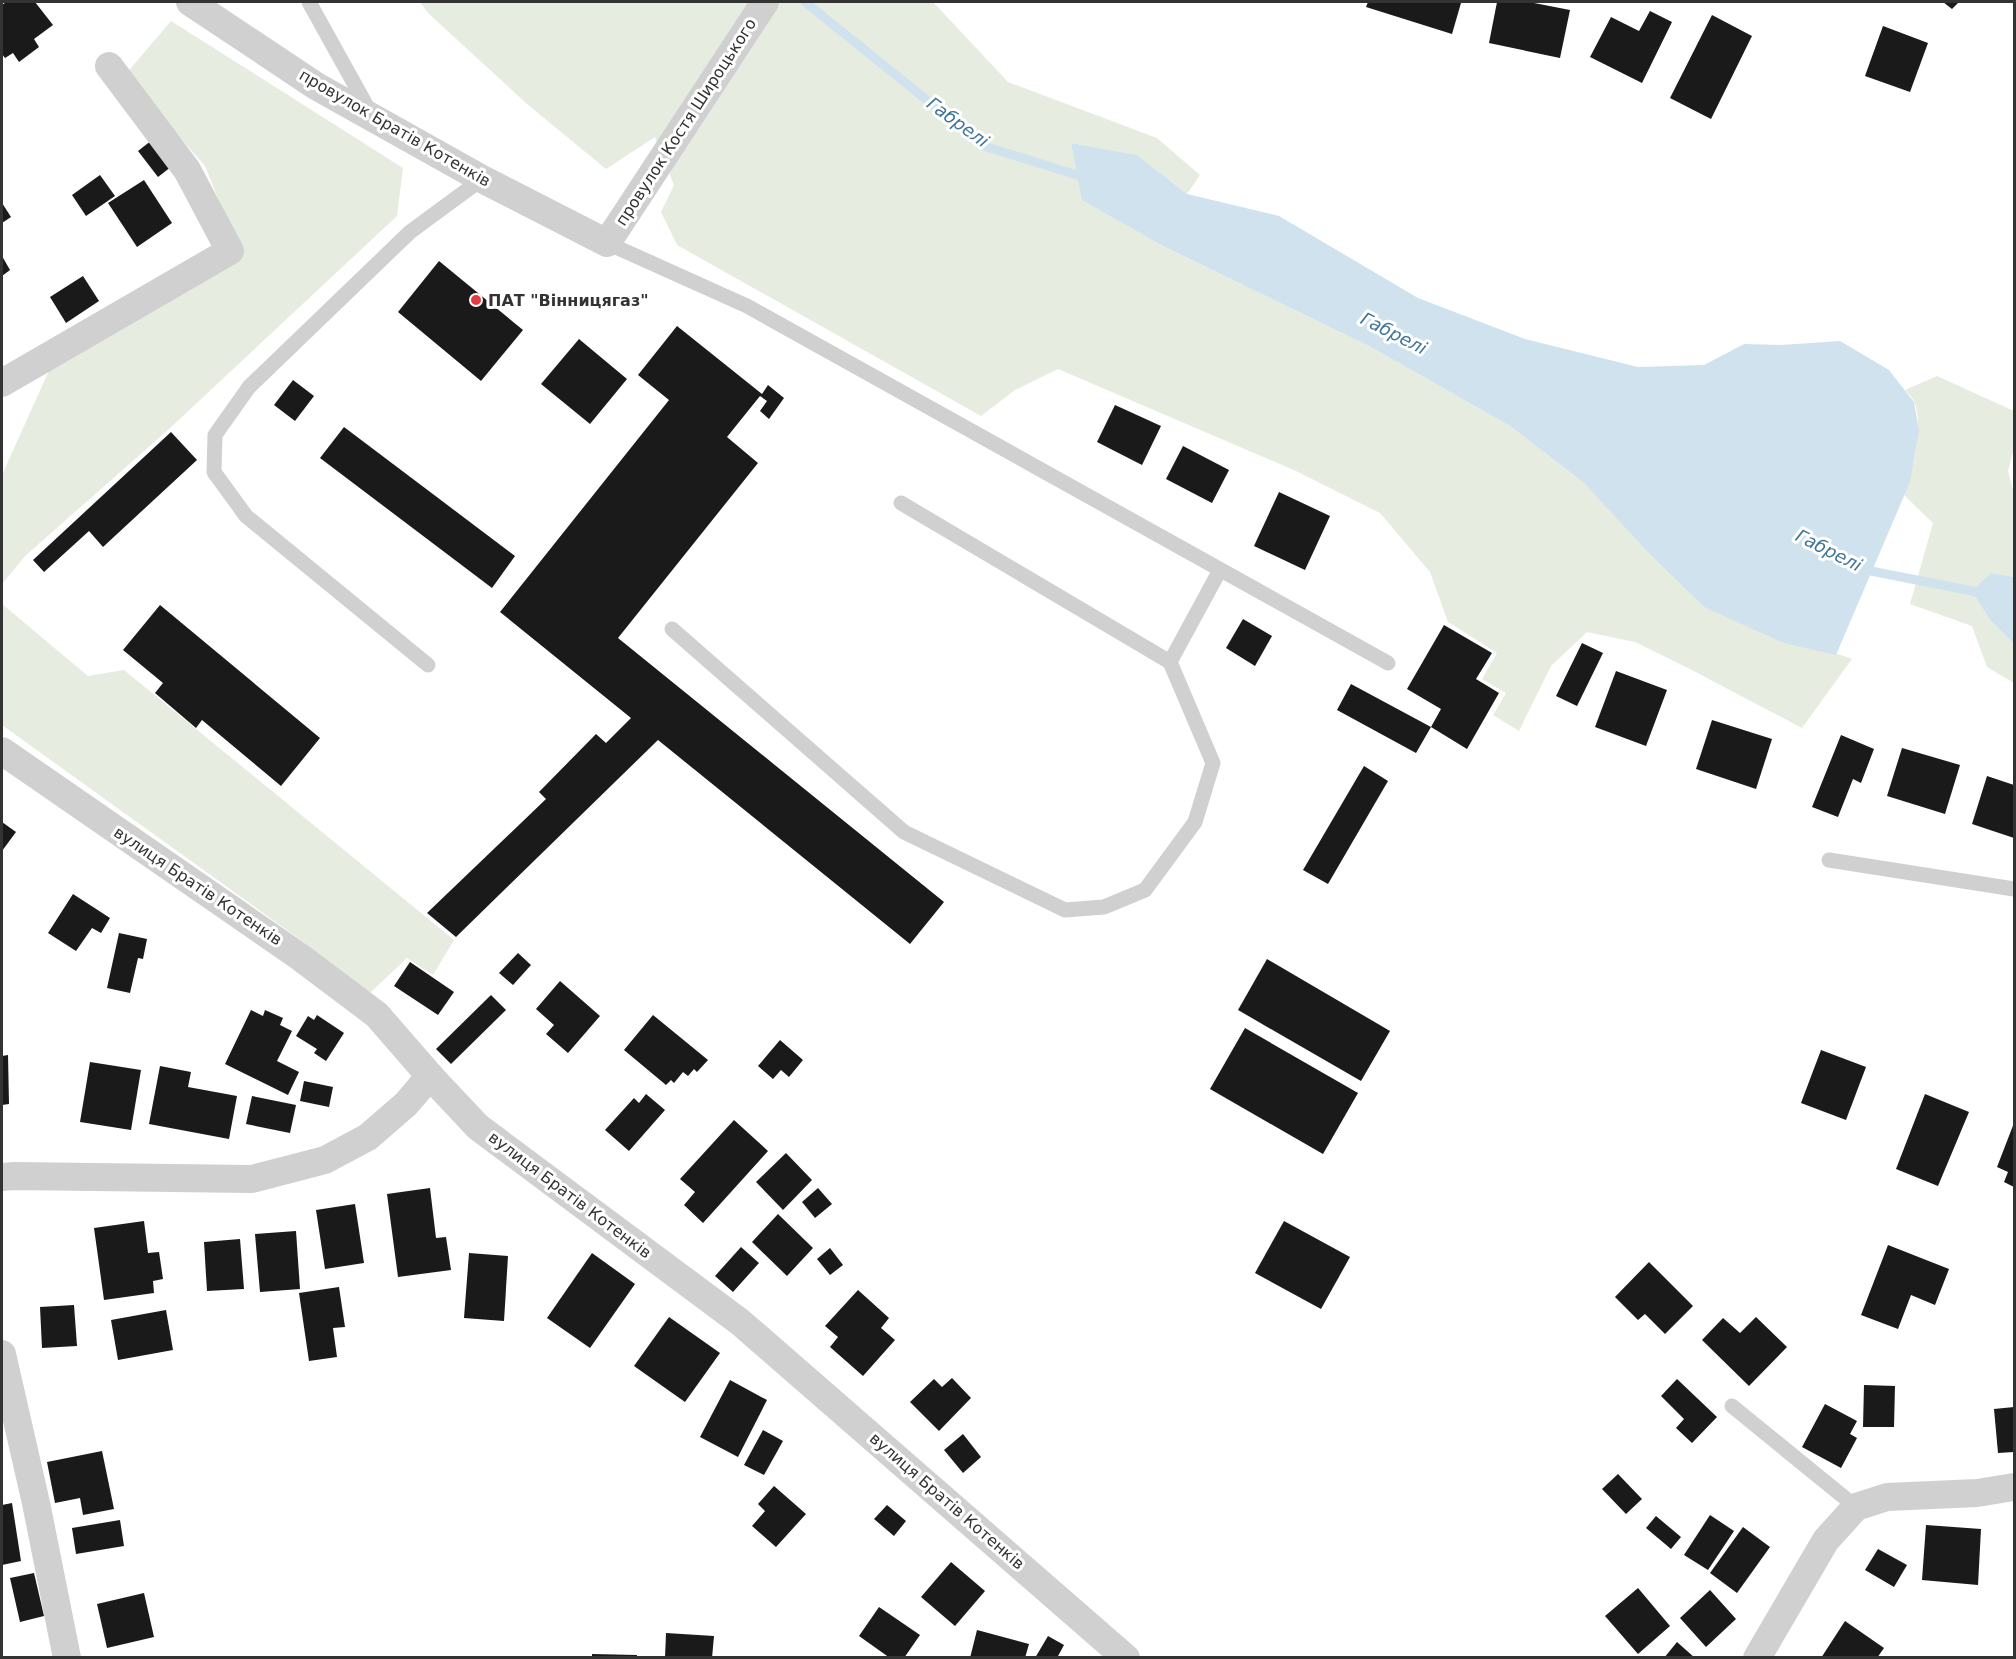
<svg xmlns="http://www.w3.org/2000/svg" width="2016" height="1659" viewBox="0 0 2016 1659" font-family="'DejaVu Sans',sans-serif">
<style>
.green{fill:#e6ecdf}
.water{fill:#cfe2ee}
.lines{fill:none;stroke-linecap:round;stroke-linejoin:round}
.stream{stroke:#cfe2ee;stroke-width:9}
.building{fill:#1a1a1a}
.lane{stroke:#d0d0d0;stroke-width:15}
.street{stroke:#d0d0d0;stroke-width:28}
.poi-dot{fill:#e63946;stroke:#fff;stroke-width:2}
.labels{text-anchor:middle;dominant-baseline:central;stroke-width:6;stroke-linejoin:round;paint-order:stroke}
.street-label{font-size:16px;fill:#333;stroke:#fff}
.poi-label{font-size:16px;font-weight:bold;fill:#333;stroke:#fff;text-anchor:start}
.water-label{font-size:18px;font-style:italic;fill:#3f7597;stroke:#fff}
</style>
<rect width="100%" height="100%" fill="#fff"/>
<g class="green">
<polygon points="420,2 933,2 1008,82 1157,138 1200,175 1187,194 1137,155 1071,143 1083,200 1161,245 1369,346 1510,426 1584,483 1704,607 1852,659 1802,728 1690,669 1635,642 1587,632 1551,666 1519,731 1493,715 1506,693 1482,679 1497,653 1448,622 1430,572 1380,513 1296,471 1058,369 1015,390 981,416 677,245 661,212 674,185 655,137 606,169 527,104 428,13"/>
<polygon points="171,21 403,168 397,216 169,429 25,556 2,584 2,475 51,366 242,258 205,166 125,75"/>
<path d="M1937,376L2014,411V448L2008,471L2014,493V577L1991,573V621L2014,644V683L1987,667L1972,626L1910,604L1933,523L1904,495C1913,473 1924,423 1914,401C1912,397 1908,393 1905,390Z"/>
<polygon points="2,604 88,676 124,670 454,940 433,975 407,958 370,993 309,946 2,725"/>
</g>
<g class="water">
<polygon points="1071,143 1137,155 1187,194 1279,216 1418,298 1525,339 1638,367 1704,365 1744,344 1781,345 1840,341 1889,370 1914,402 1919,431 1910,482 1836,655 1784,643 1704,607 1647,551 1584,483 1510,426 1369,346 1161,245 1082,200"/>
<polygon points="1991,573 2014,577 2014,644 1991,621 1972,591"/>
</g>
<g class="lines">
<g class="stream">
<polyline points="805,2 984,146 1077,175 1088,180"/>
<polyline points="1860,566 1871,571 1972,591 1984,595"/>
</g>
</g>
<g class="building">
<polygon points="6,2 35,2 53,25 34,39 39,47 19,62 13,53 5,58 2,54 2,5"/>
<polygon points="1368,2 1455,2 1461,3 1452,34 1366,7"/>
<polygon points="1497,2 1529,2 1570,10 1560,58 1489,43"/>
<polygon points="1943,2 1959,2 1952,9"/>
<polygon points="1650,11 1672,22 1642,83 1590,57 1611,17 1639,31"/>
<polygon points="1712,15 1752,36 1711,119 1670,98"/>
<polygon points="1883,26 1928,43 1910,92 1865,76"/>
<polygon points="156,137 176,163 158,177 138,151"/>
<polygon points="100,175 115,196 86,216 72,195"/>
<polygon points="144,180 172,223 137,247 108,203"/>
<polygon points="2,203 11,217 2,223"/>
<polygon points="2,256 10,270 2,276"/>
<polygon points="439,261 523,330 481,381 398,312"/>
<polygon points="83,276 99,301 66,323 50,297"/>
<polygon points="677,326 762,394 768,385 784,398 769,419 760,411 767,401 760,396 727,437 758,463 618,638 944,902 910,944 658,740 456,937 427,913 546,799 539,792 596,734 606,743 631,718 500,612 669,400 638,375"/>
<polygon points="579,339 627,379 590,424 541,384"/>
<polygon points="293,380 314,396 295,421 274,405"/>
<polygon points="1115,405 1161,426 1142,465 1097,442"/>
<polygon points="344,427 515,556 492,588 320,458"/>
<polygon points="171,432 197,460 103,547 89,531 44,572 33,560"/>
<polygon points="1183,446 1229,470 1212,503 1166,479"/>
<polygon points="1279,492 1330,516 1305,570 1254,546"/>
<polygon points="160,605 320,738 281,786 202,720 196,728 155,693 163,683 123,650"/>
<polygon points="1243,619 1272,636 1255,666 1226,648"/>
<polygon points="1444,625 1492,653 1476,679 1499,693 1467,749 1431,727 1416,753 1337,710 1351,684 1431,727 1441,709 1407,689"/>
<polygon points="1582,643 1603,653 1577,706 1556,696"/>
<polygon points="1616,671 1667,690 1646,746 1595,727"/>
<polygon points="1712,720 1772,739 1756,789 1696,769"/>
<polygon points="1841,735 1874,749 1861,783 1853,779 1838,817 1812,807"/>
<polygon points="1902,748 1960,765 1945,814 1887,796"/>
<polygon points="1364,766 1388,781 1328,884 1303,870"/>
<polygon points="1987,776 2014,785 2014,838 1972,824"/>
<polygon points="2,822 16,832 2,851"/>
<polygon points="73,894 110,918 101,933 92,928 76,951 48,933"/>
<polygon points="119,933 147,939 143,959 138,958 130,993 107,988"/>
<polygon points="518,953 531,965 513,985 499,973"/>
<polygon points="1267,959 1390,1031 1361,1081 1238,1010"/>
<polygon points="410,962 454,992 438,1015 394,986"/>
<polygon points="560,981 600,1016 568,1053 546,1034 554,1025 536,1009"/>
<polygon points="491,995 506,1010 451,1064 436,1049"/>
<polygon points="251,1010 263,1016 265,1010 283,1018 280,1025 292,1031 277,1061 299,1072 288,1095 225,1064"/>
<polygon points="317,1015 344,1033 326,1061 314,1053 317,1049 296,1036 308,1016 314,1020"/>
<polygon points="653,1015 708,1060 697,1072 694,1069 688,1076 683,1072 674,1083 671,1080 666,1085 624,1050"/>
<polygon points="1245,1028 1358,1093 1323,1154 1210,1089"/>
<polygon points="780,1040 803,1060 789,1077 781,1070 773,1079 758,1066"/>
<polygon points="1821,1050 1866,1067 1846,1120 1801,1103"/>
<polygon points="8,1055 9,1104 2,1105 2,1056"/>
<polygon points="90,1062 141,1070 131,1130 80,1122"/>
<polygon points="160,1066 191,1072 188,1087 237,1096 229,1139 149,1124"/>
<polygon points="304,1081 333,1087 329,1107 300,1101"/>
<polygon points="646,1094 665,1110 629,1151 605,1130 634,1098 639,1103"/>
<polygon points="1925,1094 1969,1112 1938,1186 1896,1169"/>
<polygon points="252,1096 296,1105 290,1133 246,1124"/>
<polygon points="734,1120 768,1151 703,1223 684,1205 695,1192 680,1179"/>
<polygon points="2014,1123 2014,1187 2004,1182 2008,1172 1997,1167"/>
<polygon points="786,1153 812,1180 783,1210 756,1182"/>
<polygon points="430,1188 436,1238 446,1237 451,1270 398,1277 387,1194"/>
<polygon points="818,1188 832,1204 815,1218 802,1202"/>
<polygon points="355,1204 364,1263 325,1269 316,1210"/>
<polygon points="778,1214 813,1248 787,1276 752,1242"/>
<polygon points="144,1221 148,1253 159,1252 163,1279 153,1281 154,1293 104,1300 94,1228"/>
<polygon points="1284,1221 1350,1257 1321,1309 1255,1273"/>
<polygon points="296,1231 300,1289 260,1292 255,1234"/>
<polygon points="240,1239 244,1289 207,1291 204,1242"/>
<polygon points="1888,1245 1949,1269 1935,1305 1911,1295 1898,1329 1861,1315"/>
<polygon points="741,1247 759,1263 733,1292 715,1276"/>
<polygon points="830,1248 843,1265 830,1275 817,1259"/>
<polygon points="469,1253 508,1256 504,1321 464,1318"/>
<polygon points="592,1253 635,1284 590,1348 547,1318"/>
<polygon points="1649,1262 1693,1306 1665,1334 1645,1314 1638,1320 1615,1297"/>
<polygon points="339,1287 345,1327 333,1328 337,1357 309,1361 299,1293"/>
<polygon points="858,1290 889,1318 881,1328 895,1340 863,1376 830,1347 838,1337 825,1326"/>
<polygon points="74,1305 77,1346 42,1348 40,1307"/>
<polygon points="166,1310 173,1350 118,1360 111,1320"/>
<polygon points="669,1317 720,1353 685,1402 634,1366"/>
<polygon points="1756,1317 1787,1347 1749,1386 1702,1340 1723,1318 1740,1333"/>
<polygon points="952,1378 971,1398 939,1431 910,1402 934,1379 942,1387"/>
<polygon points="1677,1379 1717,1417 1692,1443 1676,1428 1684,1419 1661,1396"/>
<polygon points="730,1380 767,1400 738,1457 700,1437"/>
<polygon points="1864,1385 1895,1386 1894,1427 1863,1427"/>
<polygon points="1825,1404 1857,1421 1850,1434 1857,1438 1841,1468 1802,1447"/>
<polygon points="2014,1407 2014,1452 1998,1453 1994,1409"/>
<polygon points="763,1430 783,1441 764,1475 744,1465"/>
<polygon points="963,1434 981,1457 963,1473 944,1450"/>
<polygon points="102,1451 114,1509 83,1515 80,1498 55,1503 47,1462"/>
<polygon points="1618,1474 1642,1499 1626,1514 1602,1489"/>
<polygon points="774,1486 806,1514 776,1547 752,1526 765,1511 758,1504"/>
<polygon points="12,1503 21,1561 2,1565 2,1505"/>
<polygon points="887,1505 906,1521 894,1536 874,1519"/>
<polygon points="1710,1515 1734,1531 1708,1570 1684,1555"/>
<polygon points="1656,1516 1681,1537 1671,1549 1646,1528"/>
<polygon points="120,1520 124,1546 76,1554 72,1528"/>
<polygon points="1926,1525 1981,1529 1978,1585 1922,1580"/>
<polygon points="1743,1527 1770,1547 1737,1593 1710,1573"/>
<polygon points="1878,1549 1907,1565 1894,1587 1865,1570"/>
<polygon points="951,1562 985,1591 955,1626 921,1597"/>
<polygon points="34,1573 44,1616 20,1622 10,1578"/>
<polygon points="1638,1588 1670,1626 1638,1654 1605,1616"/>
<polygon points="1710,1590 1736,1619 1706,1647 1680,1618"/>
<polygon points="144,1593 154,1637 107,1648 97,1604"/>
<polygon points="879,1607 920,1635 904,1658 890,1658 859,1636"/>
<polygon points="1845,1621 1884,1648 1877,1658 1821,1658"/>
<polygon points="977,1630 1029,1644 1025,1658 970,1658"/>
<polygon points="666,1633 714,1636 712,1658 665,1658"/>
<polygon points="1048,1636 1064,1645 1057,1658 1035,1658"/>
<polygon points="1677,1642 1695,1658 1664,1658"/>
<polygon points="592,1654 637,1655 637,1658 592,1658"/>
</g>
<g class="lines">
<g class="lane">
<polyline points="309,2 370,112"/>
<polyline points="607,243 747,306 1388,663"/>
<polyline points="672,629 904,832 1065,910 1104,907 1145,890 1195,822 1213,763 1170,662 901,503"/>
<polyline points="1170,662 1220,570"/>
<polyline points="428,665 246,516 214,472 215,435 249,387 410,232 482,179"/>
<polyline points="1829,860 2014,889"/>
<polyline points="1732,1406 1856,1507"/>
</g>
<g class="street">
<polyline points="190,2 316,86 482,179 607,243 765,2"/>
<polyline points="2,383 230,251 187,170 109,66"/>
<polyline points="2,751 300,957 377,1015 430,1076 478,1127 740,1322 1126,1658"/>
<polyline points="2,1177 14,1176 252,1179 325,1160 368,1137 406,1104 430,1076"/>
<polyline points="2,1354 36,1503 67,1658"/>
<polyline points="1757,1658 1826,1540 1856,1507 1887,1497 1977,1493 2014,1487"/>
</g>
</g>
<circle class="poi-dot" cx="476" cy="300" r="6"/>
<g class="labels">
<g class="street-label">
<text transform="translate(686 122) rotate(-57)">провулок Костя Широцького</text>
<text transform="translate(395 128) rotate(30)">провулок Братів Котенків</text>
<text transform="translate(198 886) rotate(34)">вулиця Братів Котенків</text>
<text transform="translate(570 1195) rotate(37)">вулиця Братів Котенків</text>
<text transform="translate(947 1501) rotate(41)">вулиця Братів Котенків</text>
</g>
<g class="poi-label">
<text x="488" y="300">ПАТ "Вінницягаз"</text>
</g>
<g class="water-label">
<text transform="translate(958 122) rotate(36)">Габрелі</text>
<text transform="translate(1394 333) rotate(27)">Габрелі</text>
<text transform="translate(1829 550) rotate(27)">Габрелі</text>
</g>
</g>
<rect width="2016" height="1659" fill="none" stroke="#333333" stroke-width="6"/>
</svg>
